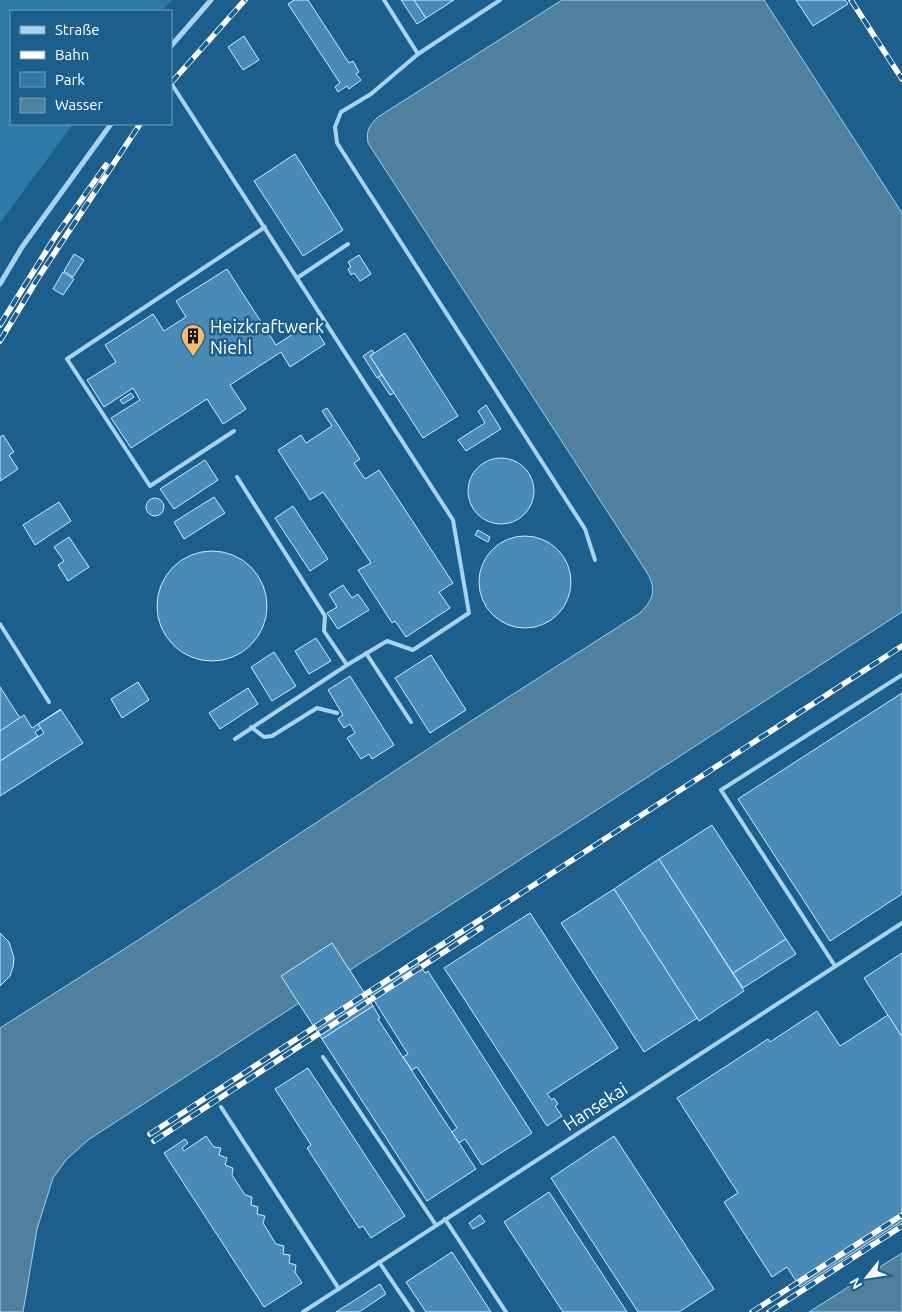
<svg xmlns="http://www.w3.org/2000/svg" width="902" height="1312" viewBox="0 0 902 1312" font-family="Ubuntu,sans-serif">
<style>
.green{fill:#2d79a8}
.water{fill:#50809e;stroke:#9cd0ef}
.building{fill:#498bb6;stroke:#cee9f9}
.lines{fill:none;stroke-linecap:round;stroke-linejoin:round}
.service{stroke:#a9d3ed;stroke-width:4}
.minor{stroke:#a9d3ed;stroke-width:5}
.rail-casing{stroke:#fff;stroke-width:5.5}
.rail{stroke:#1c5f8c;stroke-width:4;stroke-dasharray:11;stroke-linecap:butt}
.labels{text-anchor:middle;dominant-baseline:central;stroke-width:5;stroke-linejoin:round;paint-order:stroke}
.poi-label{font-size:18px;fill:#fff;stroke:#1c5f8c;text-anchor:start}
.street-label{font-size:18px;fill:#fff;stroke:#1c5f8c}
</style>
<rect width="100%" height="100%" fill="#1c5f8c"/>
<polygon class="green" points="0,0 172,0 162,11 11,11 11,124 73,124 0,223"/>
<g class="water">
<path d="M562,0H764L902,213V612L88,1140L66,1160L53,1178L37,1229L23,1312H0V1028L143,937L443,739L640,613C654,599 657,589 646,571L368,143C366,130 369,126 378,117Z"/>
<polygon points="902,1253 902,1312 809,1312"/>
</g>
<g class="building">
<polygon points="294,0 308,0 349,63 353,61 359,72 356,74 361,80 349,89 347,86 338,92 335,87 340,83 288,4"/>
<polygon points="401,0 414,0 426,18 417,24"/>
<polygon points="414,0 454,0 426,18"/>
<polygon points="796,0 845,0 848,4 813,26"/>
<polygon points="244,36 259,60 243,70 228,47"/>
<polygon points="295,154 343,230 303,256 254,181"/>
<polygon points="74,254 84,260 73,277 64,271"/>
<polygon points="359,255 371,274 360,281 354,273 351,275 348,269 351,267 348,262"/>
<polygon points="227,269 276,345 311,322 325,344 290,367 281,352 230,385 246,409 223,424 207,399 131,448 111,418 140,400 133,388 104,407 87,380 116,362 105,345 153,314 164,331 186,317 176,301"/>
<polygon points="63,272 74,279 63,295 53,289"/>
<polygon points="405,333 458,416 423,438 370,356"/>
<polygon points="372,350 374,353 370,356 382,375 377,378 363,356"/>
<polygon points="382,375 394,393 390,395 378,377"/>
<polygon points="131,393 134,397 123,404 120,400"/>
<polygon points="486,405 501,429 466,451 458,440 485,423 478,411"/>
<polygon points="327,408 360,459 354,463 365,479 379,470 453,583 439,592 450,608 406,637 395,621 392,623 358,570 371,563 330,502 323,492 310,500 278,450 301,435 306,443 332,426 322,411"/>
<polygon points="3,435 14,452 9,455 18,469 0,481 0,437"/>
<circle cx="501" cy="491" r="33"/>
<polygon points="205,460 218,480 174,509 160,489"/>
<polygon points="214,497 225,513 184,539 174,522"/>
<circle cx="155" cy="507" r="9"/>
<polygon points="59,502 71,521 35,545 23,525"/>
<polygon points="293,506 328,559 310,571 275,518"/>
<polygon points="478,530 490,537 488,542 475,535"/>
<circle cx="525" cy="582" r="46"/>
<polygon points="69,537 89,567 68,581 58,565 64,561 54,547"/>
<circle cx="212" cy="606" r="55"/>
<polygon points="343,585 352,598 358,594 369,610 338,629 327,613 337,607 329,594"/>
<polygon points="316,638 331,661 309,674 295,651"/>
<polygon points="274,652 296,686 272,701 251,667"/>
<polygon points="431,655 466,710 430,733 395,678"/>
<polygon points="350,676 394,745 372,759 369,754 361,759 347,738 355,733 350,724 344,728 338,719 343,715 328,690"/>
<polygon points="138,682 149,700 122,718 111,699"/>
<polygon points="0,687 20,718 0,731"/>
<polygon points="248,688 258,704 220,729 209,713"/>
<polygon points="902,693 902,894 830,941 738,799"/>
<polygon points="61,709 38,724 41,728 35,732 38,736 0,761 0,731 24,715 32,728"/>
<polygon points="61,710 83,743 0,796 0,761 44,733 38,724"/>
<polygon points="712,825 786,939 733,973 659,859"/>
<polygon points="659,859 744,991 699,1021 614,889"/>
<polygon points="614,889 697,1018 644,1052 561,923"/>
<polygon points="530,913 618,1048 547,1094 552,1100 554,1098 558,1104 555,1106 562,1116 547,1126 444,968"/>
<polygon points="0,933 9,942 14,958 13,967 10,976 0,986"/>
<polygon points="786,939 796,954 743,988 733,973"/>
<polygon points="332,943 373,1006 322,1039 281,976"/>
<polygon points="902,953 902,1037 864,978"/>
<polygon points="418,963 425,973 428,971 532,1133 482,1165 465,1139 459,1143 452,1132 457,1128 417,1067 412,1070 403,1057 408,1054 370,994"/>
<polygon points="373,1006 380,1018 378,1019 476,1169 427,1201 322,1039"/>
<polygon points="817,1011 840,1046 888,1015 902,1037 902,1221 800,1287 787,1267 772,1277 724,1202 738,1193 677,1098 768,1039 770,1042"/>
<polygon points="308,1068 405,1216 371,1238 363,1226 359,1228 307,1148 311,1145 275,1089"/>
<polygon points="206,1136 214,1147 221,1148 219,1155 227,1158 225,1165 233,1168 232,1175 245,1195 252,1197 251,1205 258,1207 257,1214 265,1216 263,1223 276,1244 284,1246 283,1254 290,1255 289,1263 296,1265 295,1272 302,1283 264,1307 164,1153 185,1139 188,1143 182,1148 184,1151"/>
<polygon points="614,1136 714,1289 679,1312 638,1312 551,1178"/>
<polygon points="549,1192 627,1312 563,1312 504,1222"/>
<polygon points="480,1215 485,1222 473,1229 469,1223"/>
<polygon points="452,1252 491,1312 426,1312 406,1282"/>
<polygon points="380,1284 386,1294 359,1312 336,1312"/>
</g>
<g class="lines">
<g class="service">
<polyline points="384,0 418,54 500,0"/>
<polyline points="418,54 371,94 341,112 335,127 337,143 585,529 595,560"/>
<polyline points="171,83 453,520 469,613 413,650 387,641 347,665 324,631 325,616 237,477"/>
<polyline points="297,278 348,244"/>
<polyline points="234,431 150,486 67,359 265,227"/>
<polyline points="0,624 49,702"/>
<polyline points="366,653 411,722"/>
<polyline points="251,727 264,737 272,736 317,708 337,713"/>
<polyline points="235,739 347,665"/>
<polyline points="835,966 721,790 902,675"/>
<polyline points="323,1057 436,1225"/>
<polyline points="221,1107 339,1289"/>
<polyline points="445,1219 506,1312"/>
<polyline points="379,1262 413,1312"/>
<polyline points="303,1312 902,923"/>
</g>
<g class="minor">
<polyline points="171,46 211,0"/>
<polyline points="0,284 22,247 111,124"/>
</g>
<g class="rail-casing">
<g id="rail">
<polyline points="851,0 902,79"/>
<polyline points="171,83 245,0"/>
<polyline points="0,325 55,237 106,165"/>
<polyline points="0,341 38,278 140,124"/>
<polyline points="150,1134 902,646"/>
<polyline points="154,1141 481,928"/>
<polyline points="752,1312 902,1215"/>
<polyline points="769,1312 902,1226"/>
</g>
</g>
<use href="#rail" class="rail"/>
</g>
<defs>
<g id="building-pin" transform="scale(1.25)"><path d="M0 17L-7.5 6A9.5 9.5 0 1 1 7.5 6Z" fill="#fdb966" stroke="#1c5f8c"/><path d="M-4-6H4V6H1V3H-1V6H-4ZM-2.5-4.3h1.7v1.8h-1.7ZM.8-4.3h1.7v1.8H.8ZM-2.5-1h1.7V.8h-1.7ZM.8-1h1.7V.8H.8Z" fill="#111"/></g>
</defs>
<g fill-rule="evenodd">
<use href="#building-pin" x="193" y="336"/>
</g>
<g class="labels">
<g class="poi-label">
<text x="210" y="326">Heizkraftwerk<tspan x="210" dy="21">Niehl</tspan></text>
</g>
<g class="street-label">
<text transform="translate(595 1106) rotate(-33)">Hansekai</text>
</g>
</g>
<rect x="10" y="10" width="162" height="115" fill="#1c5f8c" stroke="#779fba"/>
<rect x="20" y="26" width="25" height="8" fill="#a9d3ed" stroke="#779fba"/>
<text x="55" y="35" font-size="15" fill="#ffffff">Straße</text>
<rect x="20" y="51" width="25" height="8" fill="#ffffff" stroke="#779fba"/>
<text x="55" y="60" font-size="15" fill="#ffffff">Bahn</text>
<rect x="20" y="72" width="25" height="15" fill="#2d79a8" stroke="#779fba"/>
<text x="55" y="85" font-size="15" fill="#ffffff">Park</text>
<rect x="20" y="98" width="25" height="15" fill="#50809e" stroke="#779fba"/>
<text x="55" y="110" font-size="15" fill="#ffffff">Wasser</text>
<g transform="translate(867 1277) rotate(240)" stroke="#1c5f8c" stroke-width="4" paint-order="stroke">
<path d="M0-4L9 19L0 12L-9 19Z" fill="#ffffff"/>
<text y="-8" font-size="14" font-weight="bold" text-anchor="middle" fill="#ffffff">N</text>
</g>
</svg>
